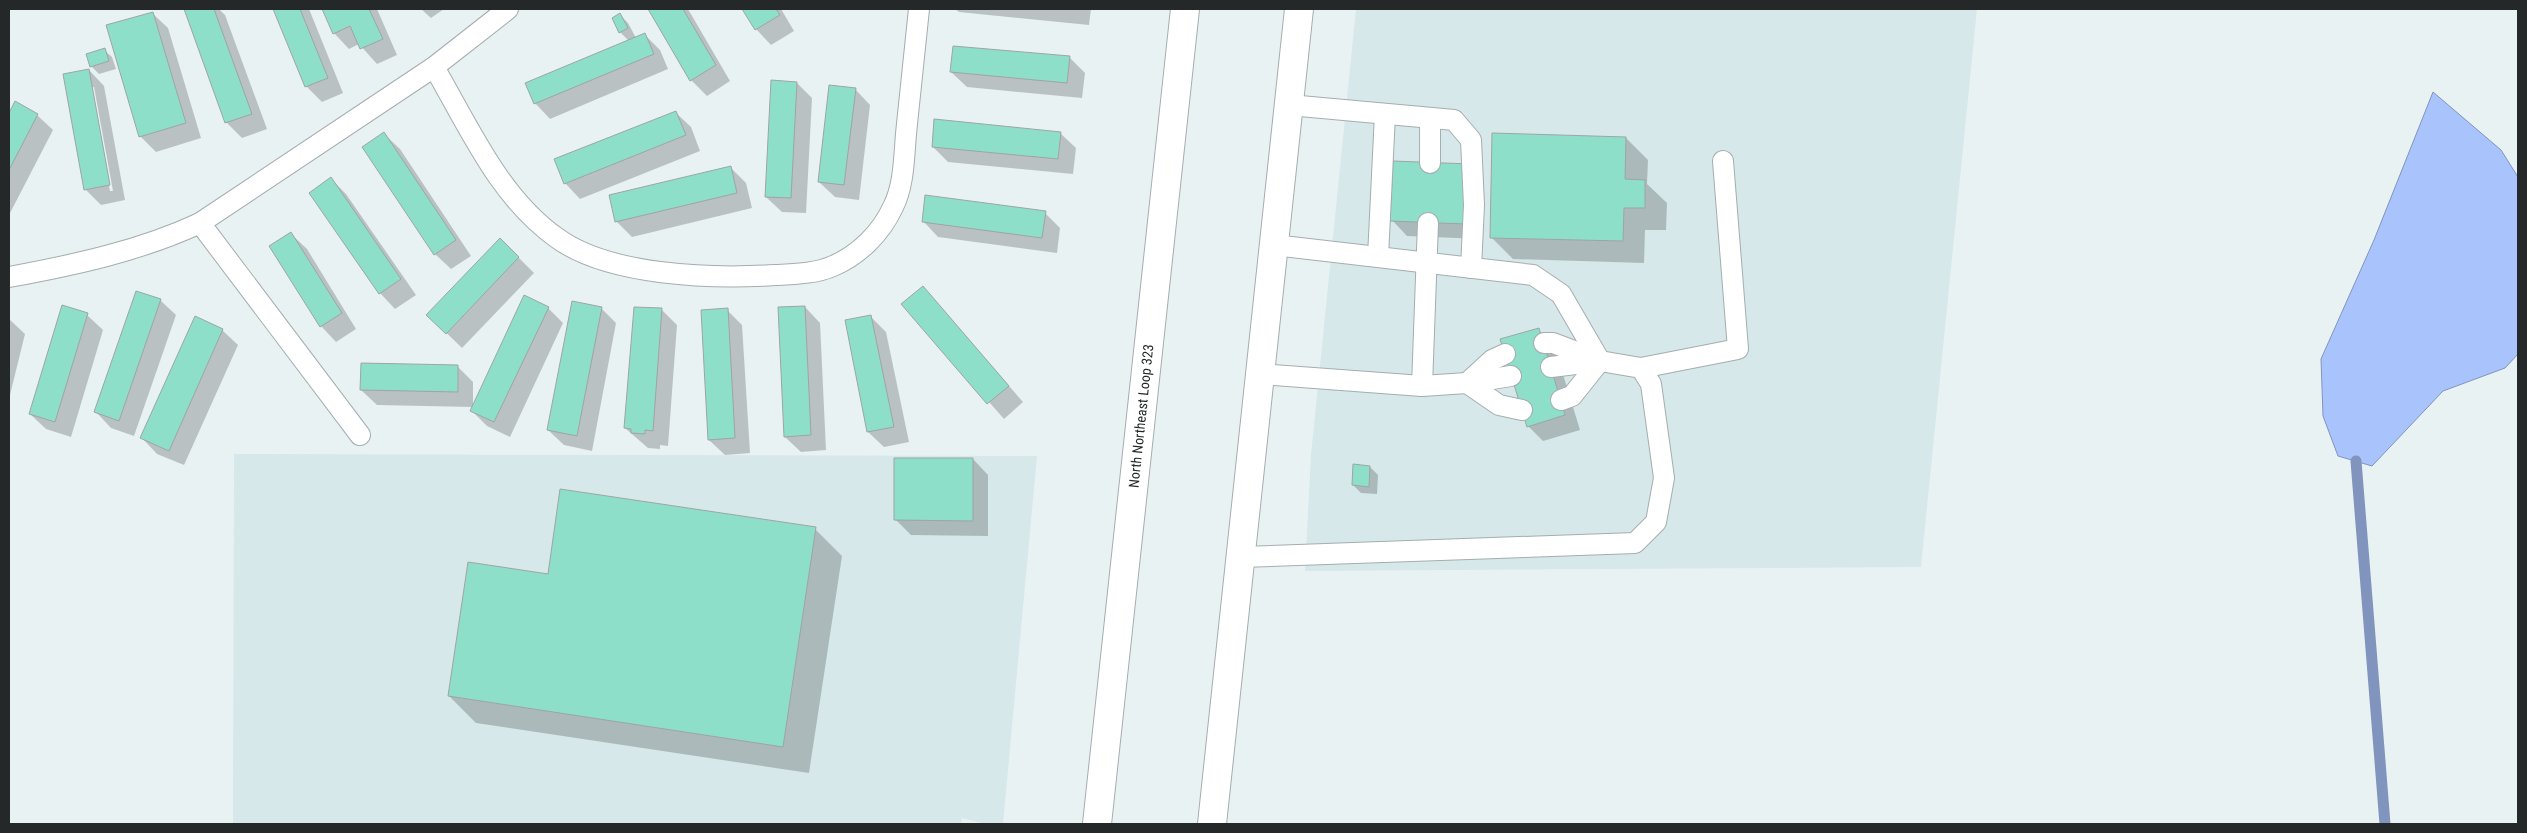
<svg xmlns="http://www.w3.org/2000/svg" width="2527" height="833" viewBox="0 0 2527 833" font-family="'Roboto Condensed',sans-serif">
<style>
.built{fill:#d6e8ea}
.water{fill:#a9c3fd;stroke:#8194bd}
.shadow{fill:#0003;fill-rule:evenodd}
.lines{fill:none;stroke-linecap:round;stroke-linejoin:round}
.stream{stroke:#8194bd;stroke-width:11}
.building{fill:#8ddfca;stroke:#9ea5a3}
.lane-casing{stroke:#a5adae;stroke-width:22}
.highway-casing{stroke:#a5adae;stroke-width:30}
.lane{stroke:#fff;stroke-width:20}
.highway{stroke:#fff;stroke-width:28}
.labels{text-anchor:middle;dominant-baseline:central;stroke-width:4;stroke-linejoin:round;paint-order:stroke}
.street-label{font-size:14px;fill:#242828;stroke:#fff}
</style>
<rect width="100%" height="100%" fill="#e9f2f3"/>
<g class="built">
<polygon points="1356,9 1977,9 1921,567 1305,571 1311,455"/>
<polygon points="234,454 1037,456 1003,824 985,824 962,818 961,824 233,824"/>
</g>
<polygon class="water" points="2433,92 2501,150 2518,177 2518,354 2505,368 2443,391 2372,466 2338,456 2323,416 2321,359 2374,240"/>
<g class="shadow">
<polygon points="185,9 219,9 225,15 267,129 242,138 226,122"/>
<polygon points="275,9 309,9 343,93 322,102 306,86"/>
<polygon points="323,9 377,9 397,55 377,64 359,44 349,49 334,33"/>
<polygon points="421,9 444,9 431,18"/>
<polygon points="650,9 688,9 730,81 707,96 691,80"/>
<polygon points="743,9 781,9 794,31 771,45 756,29"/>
<polygon points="955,9 1091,9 1089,25 959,12"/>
<polygon points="152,13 168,28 201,138 156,152 140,136"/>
<polygon points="620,15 628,23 636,38 644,34 660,50 668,69 550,119 535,103 629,41 620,32"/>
<polygon points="104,50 112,57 116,69 99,74 91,66"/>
<polygon points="1069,57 1085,73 1082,98 967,87 951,72"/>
<path d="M89,70L104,86L125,200L101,205L85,189ZM91,87H94L113,191H110Z"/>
<polygon points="797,83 812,98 806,213 782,212 766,197"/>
<polygon points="855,89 870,105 859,200 835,197 819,182"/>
<polygon points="15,103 37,115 53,130 9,215 9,116"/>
<polygon points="675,112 691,127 700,151 580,199 565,183"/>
<polygon points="1060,133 1076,148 1073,174 948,162 933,147"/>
<polygon points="384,134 400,149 471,256 451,269 435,254"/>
<polygon points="1626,138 1648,160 1647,184 1667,203 1666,230 1645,230 1644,263 1513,259 1491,237"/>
<polygon points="1468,165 1484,180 1481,239 1407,236 1392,220"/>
<polygon points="731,168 746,183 752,208 632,237 616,221"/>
<polygon points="331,179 346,194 416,295 395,309 380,293 310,193"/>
<polygon points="1045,213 1060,228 1057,253 938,237 923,221"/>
<polygon points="291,234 307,249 356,329 336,342 321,326"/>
<polygon points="518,257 534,273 462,348 428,315"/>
<polygon points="923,287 1023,402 1004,419 903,304"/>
<polygon points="160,300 176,315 134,436 111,428 96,412"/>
<polygon points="805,307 820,323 826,450 801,452 785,437"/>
<polygon points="548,308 563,323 510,437 487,426 471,410"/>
<polygon points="601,308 616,323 592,451 564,445 548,430"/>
<polygon points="662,310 677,325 668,446 660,445 660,449 648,448 625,428"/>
<polygon points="727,310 742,325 750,453 725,455 709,440"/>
<polygon points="87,315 103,330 71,437 46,429 30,414"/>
<polygon points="871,317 886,332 909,442 884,447 868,432"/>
<polygon points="9,319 25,334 9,399"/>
<polygon points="222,330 238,345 184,465 157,454 142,438"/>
<polygon points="1538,330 1554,345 1580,430 1543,441 1528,426"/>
<polygon points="458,367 473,382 473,407 377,405 361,390"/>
<polygon points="973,459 988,475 988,536 911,535 895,519"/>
<polygon points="1370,467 1378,475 1377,494 1361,493 1353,485"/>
<polygon points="815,529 842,556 809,773 476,723 449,696 549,576"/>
</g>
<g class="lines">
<polyline class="stream" points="2356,461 2385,824"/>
</g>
<g class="building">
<polygon points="184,9 214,9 252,114 225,123"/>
<polygon points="273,9 300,9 328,78 305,87"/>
<polygon points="322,9 369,9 383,39 360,49 350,26 333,34"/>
<polygon points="648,9 683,9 716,65 690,81"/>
<polygon points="742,9 776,9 780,15 755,30"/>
<polygon points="153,12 186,123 139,137 106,25"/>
<polygon points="620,13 628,28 619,33 612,18"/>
<polygon points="645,33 654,54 534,104 525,83"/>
<polygon points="953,46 1070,56 1067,83 950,72"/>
<polygon points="105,48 109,61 90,67 86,54"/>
<polygon points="89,69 110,185 84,190 63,74"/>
<polygon points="771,80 797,82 791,198 765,197"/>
<polygon points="829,85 856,88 844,185 818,182"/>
<polygon points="15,101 38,114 9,170 9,113"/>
<polygon points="676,111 686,135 564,184 554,159"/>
<polygon points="934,119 1061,132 1058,159 932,147"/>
<polygon points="384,132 456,240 434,255 362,147"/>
<polygon points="1492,133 1626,137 1625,179 1645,180 1645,208 1624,208 1623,241 1490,238"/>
<polygon points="1393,161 1469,164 1466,224 1390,221"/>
<polygon points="731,166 737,193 615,222 609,195"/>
<polygon points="331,177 401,279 379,294 309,193"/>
<polygon points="925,195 1046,211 1042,238 922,222"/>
<polygon points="291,232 342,313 320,327 269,246"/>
<polygon points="500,238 519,257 446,334 426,315"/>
<polygon points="923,286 1009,386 987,404 901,304"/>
<polygon points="136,291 161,299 119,421 94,412"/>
<polygon points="524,295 549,307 494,422 470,411"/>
<polygon points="572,301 602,307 577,436 547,430"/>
<polygon points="62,305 88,313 55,422 29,414"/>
<polygon points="805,306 811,435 784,437 778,307"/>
<polygon points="634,307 662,308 653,431 645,430 645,434 631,433 631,429 624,428"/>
<polygon points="728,308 735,438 708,440 701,310"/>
<polygon points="871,315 894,427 867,432 845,320"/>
<polygon points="195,316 223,329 169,451 140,438"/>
<polygon points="1539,328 1565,415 1527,427 1500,339"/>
<polygon points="361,363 458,365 458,392 360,390"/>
<polygon points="894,458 973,458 973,521 894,520"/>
<polygon points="1353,464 1370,466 1369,487 1352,485"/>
<polygon points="560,489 816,527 783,747 448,696 468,562 548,574"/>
</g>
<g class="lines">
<g class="lane-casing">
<g id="lane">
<path d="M434,67C469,127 499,197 557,238C609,276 712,279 775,275C793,274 815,274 833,266C859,255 881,233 893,207C904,186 904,157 906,134C910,92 915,50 919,9"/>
<polyline points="1289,105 1454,120 1471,140 1474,205 1471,268"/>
<polyline points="1430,118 1430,163"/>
<polyline points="200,223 360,435"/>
<polyline points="1274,245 1533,275 1561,294 1600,361"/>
<polyline points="1378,257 1385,114"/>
<path d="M9,277C74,265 140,251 200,223L434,67L508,9"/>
<polyline points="1544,343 1553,343 1598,360"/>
<polyline points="1505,354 1492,360 1467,383 1499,405 1522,410"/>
<polyline points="1641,368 1738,349 1723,161"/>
<polyline points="1260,374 1422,386 1467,383 1511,376"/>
<polyline points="1422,386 1428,223"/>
<polyline points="1561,400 1572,396 1600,361"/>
<polyline points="1241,557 1635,543 1656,522 1664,478 1651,384 1641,368 1600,361 1551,367"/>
</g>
</g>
<g class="highway-casing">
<g id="highway">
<polyline points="1097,824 1185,9"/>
<polyline points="1212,824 1299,9"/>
</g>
</g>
<use href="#lane" class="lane"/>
<use href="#highway" class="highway"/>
</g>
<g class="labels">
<g class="street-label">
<text transform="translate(1141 416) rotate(-84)">North Northeast Loop 323</text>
</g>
</g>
<rect width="2527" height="833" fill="none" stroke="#242828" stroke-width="20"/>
</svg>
